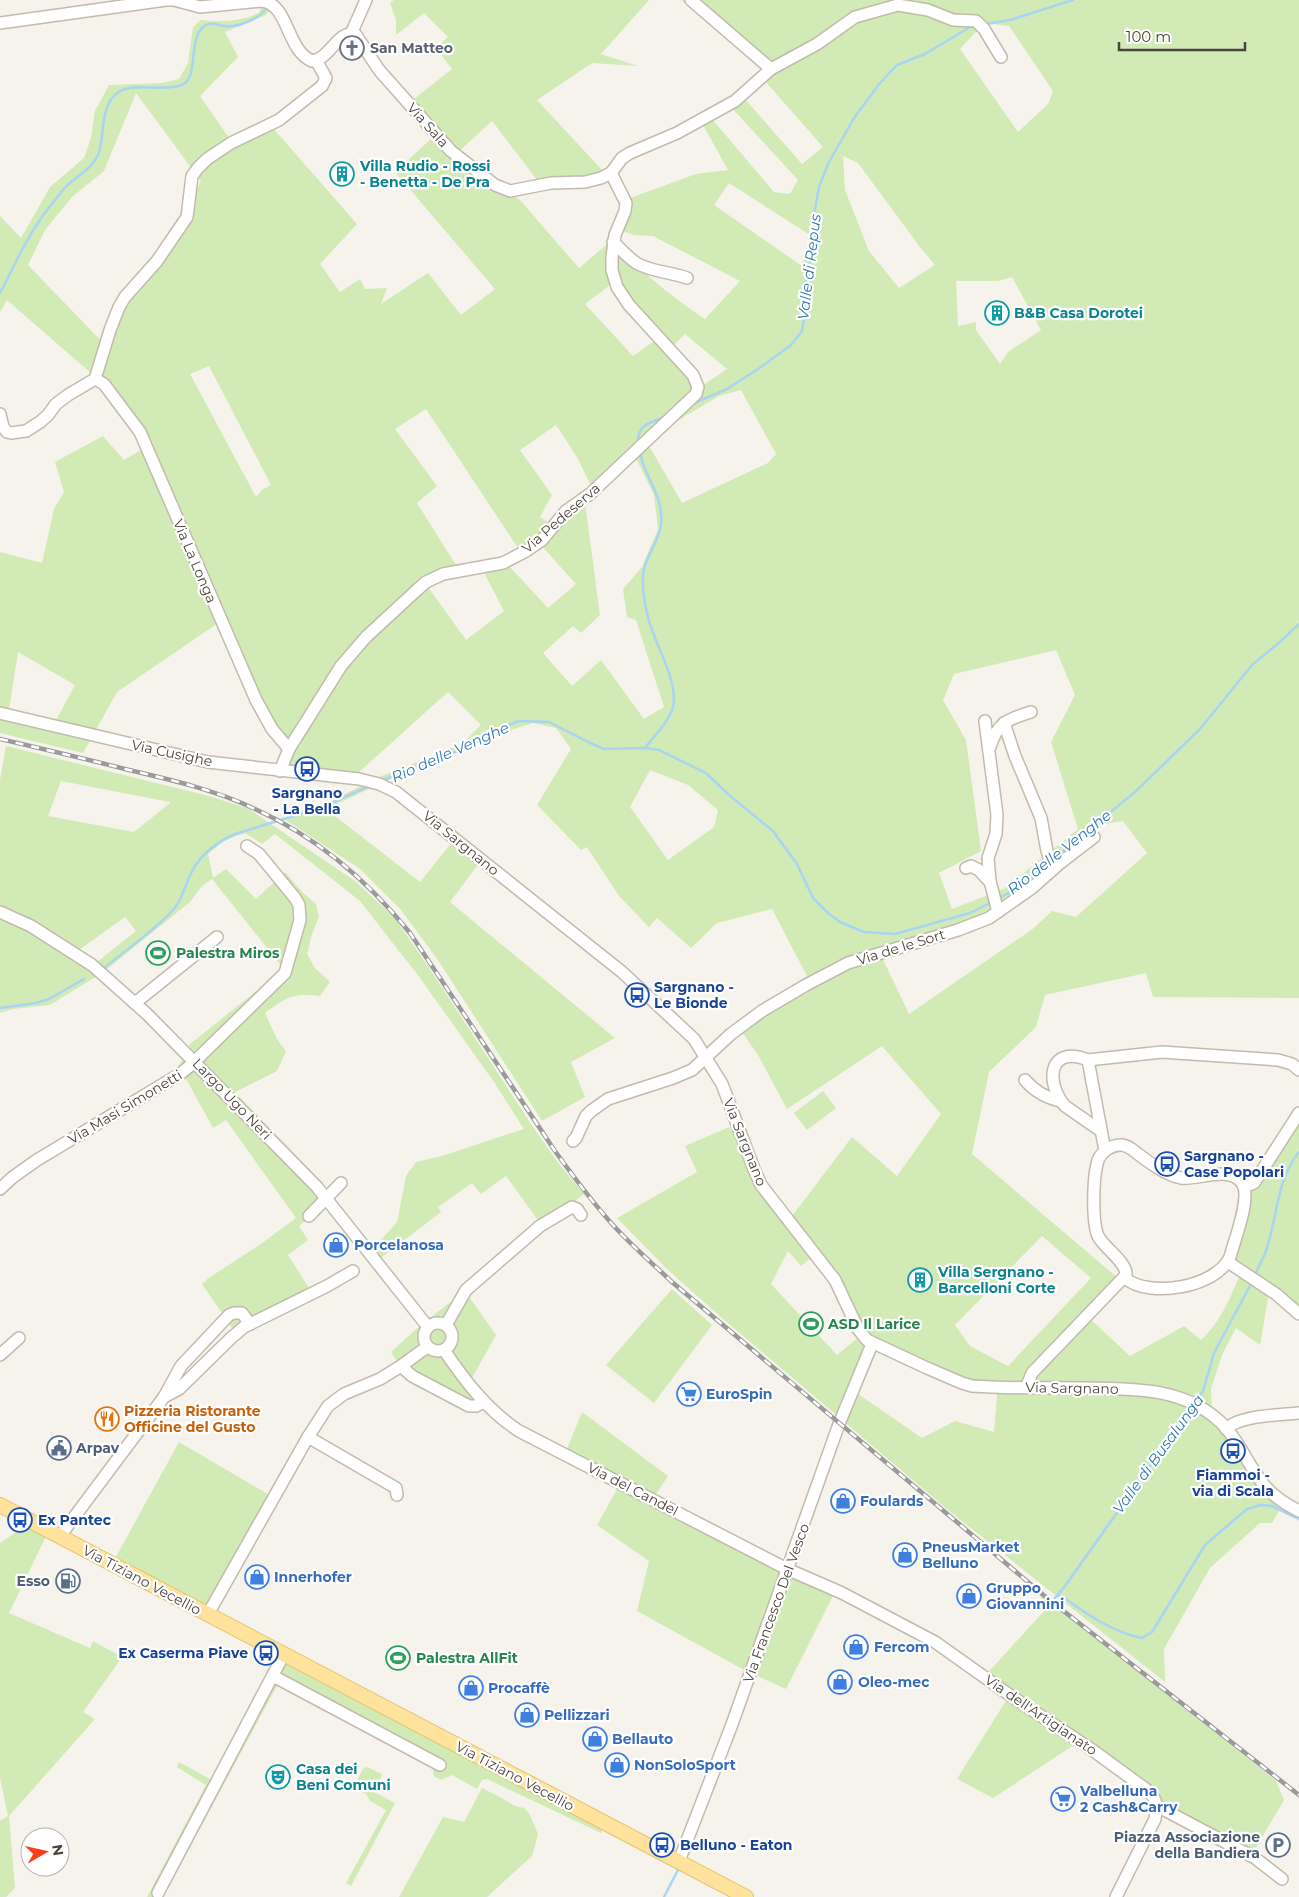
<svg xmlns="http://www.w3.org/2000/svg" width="1299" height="1897" viewBox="0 0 1299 1897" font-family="Montserrat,sans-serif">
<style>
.green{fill:#d2eab5;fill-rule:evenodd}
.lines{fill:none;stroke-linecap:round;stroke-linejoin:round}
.stream{stroke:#a9d4f2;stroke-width:2.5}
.minor-casing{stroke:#c2bbae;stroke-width:14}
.major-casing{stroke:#e6c16a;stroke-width:16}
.minor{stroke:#fff;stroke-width:11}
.major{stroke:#ffe39c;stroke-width:14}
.rail-casing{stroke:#9a9a9a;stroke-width:4.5}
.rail{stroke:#fff;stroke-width:2.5;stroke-dasharray:8;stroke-linecap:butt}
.labels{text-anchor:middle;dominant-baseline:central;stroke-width:4.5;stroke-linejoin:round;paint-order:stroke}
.worship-label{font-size:14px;font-weight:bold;fill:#5b616d;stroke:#fff;text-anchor:start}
.street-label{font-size:14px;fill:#4b4439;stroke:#fff}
.culture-label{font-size:14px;font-weight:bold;fill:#0d838f;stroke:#fff;text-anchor:start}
.transit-label{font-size:14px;font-weight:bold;fill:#164399;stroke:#fff;text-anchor:start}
.leisure-label{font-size:14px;font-weight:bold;fill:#27864d;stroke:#fff;text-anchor:start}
.shop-label{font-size:14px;font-weight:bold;fill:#366cbe;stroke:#fff;text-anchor:start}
.food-label{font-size:14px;font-weight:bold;fill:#c56008;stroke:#fff;text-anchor:start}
.service-label{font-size:14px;font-weight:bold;fill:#4e5e75;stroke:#fff;text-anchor:end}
.water-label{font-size:15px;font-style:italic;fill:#2e7ab2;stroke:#fff}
</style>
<rect width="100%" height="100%" fill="#f6f3ec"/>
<g class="green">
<path d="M264,0H276L266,15L225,32L238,57L200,96L234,145L272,127L357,224L320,264L340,292L360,279L365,289L387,288L381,304L428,273L461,315L495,289L395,172L432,138L405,106L452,69L436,48L448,37L424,13L396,35V20L390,3L394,0H649L601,54L638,66L592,63L537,100L604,172L582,183L541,185L492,121L455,155L519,199L579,268L612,240C642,273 668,294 705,319L740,281L653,236L634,235L622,231L630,198L696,174L728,170L703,125L712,119L774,192L790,194L798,180L730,106L743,97L802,164L823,147L765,81L771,76L681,0H1299V998L1153,997L1146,973L1045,995L1036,1027L989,1072L972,1154L1119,1279L1086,1315L1130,1356L1184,1326L1201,1340C1222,1321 1231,1295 1242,1270L1231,1262L1250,1189L1299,1112V1306L1270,1287L1260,1345L1236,1328L1222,1355L1211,1389L1212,1410L1282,1506L1272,1523H1260L1210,1568L1164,1649L1165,1682L948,1510L722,1318L668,1270L617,1218L697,1172L685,1146L741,1122L757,1165L786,1224L852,1137L897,1176L941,1114L882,1046L787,1109L758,1055L738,1026L809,980L772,909L717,923L691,948L657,918L649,927L619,896L587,847L581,850L537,805L571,749L556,728L533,723L497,734L466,749L386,781L326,809L420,882L453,841L480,862L450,902L615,1038L571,1062L585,1097L542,1121L438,960L401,910L360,869L289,822L281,818L324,805L374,779L462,744L481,725L448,692L358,773L285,767L276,729L224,619L117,692L83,753L0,733V719L50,731L75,685L18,652L9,710L0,708V552L42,563L54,509L64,492L55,462L103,436L124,460L151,444L101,375L92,374L7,300L0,312V216L21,238L50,187L84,158L91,138L95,111L109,85L163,83L179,79L188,63L193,27L201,20C222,22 239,22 259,13ZM984,23L1009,26L1053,91L1048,104L1018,132L960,49ZM136,93L201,181L163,260L124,306L108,348L28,265L45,230L72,197L104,171ZM843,156L858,163L920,247L935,265L899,288L869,251L845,190ZM729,183L810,235L802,266L714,205ZM1012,277L1041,330L1008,352L1000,364L976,330V322L958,326L956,281H998ZM614,282L657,339L633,356L585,304ZM685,334L727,369L702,386L668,351ZM209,366L271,485L263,489L256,497L190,374ZM741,390L776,454L768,463L682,503L645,439L656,428L674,423L719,396ZM426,409L522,554L540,544L576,584L548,608L507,564L481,567L504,611L466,640L428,587L459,570L417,503L437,486L395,429ZM556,425L577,457L592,488L632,450L654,495L658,529L642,567L623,589L627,617L636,620L664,707L644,719L601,660L572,686L543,653L573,626L581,633L600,615L584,495L558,529L540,517L552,495L520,450ZM1056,650L1075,695L1051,742L1078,829L1004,889L952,909L939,873L981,851L966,740L943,700L954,674ZM650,770L688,785L718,810L714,827L668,860L630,807ZM1123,821L1147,853L1076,917L1052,911L1034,928L909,1014L878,949L976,921L1016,897L1100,825ZM1042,1236L1091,1278L1008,1366L970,1346L955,1325ZM788,1251L801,1266L812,1257L838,1289L860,1336L837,1355L771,1284ZM878,1348L967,1380L998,1383L994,1432L955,1421L922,1438L858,1394Z"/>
<path d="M6,746L209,796L249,809L355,881L394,917L428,966L533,1127L559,1164L584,1194L543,1227L506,1176L481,1194L472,1183L438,1207L441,1212L377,1261L372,1250L397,1222L406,1176L416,1162L442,1156L524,1129L494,1082L420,978L360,901L275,834L262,844L245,833L225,840L208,854L213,878L226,869L256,899L285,872L302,892L316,904L319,917L312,934L307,954L315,968L330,982L320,996C292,993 287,997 265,1013L277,1039L286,1051L277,1071L235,1092L311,1171L331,1197L299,1226L308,1240L288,1255L314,1296L247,1331L239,1338L202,1284L207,1280V1279L258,1246L296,1218L226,1120L213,1128L179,1066L190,1044L284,969L212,879L202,886L190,902L102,973L50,1005L13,1009L0,1013V780ZM61,781L170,802V803L134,832L48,816ZM125,917L136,931L92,966L75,953Z"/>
<polygon points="823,1091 836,1108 807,1130 794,1113"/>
<polygon points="672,1289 712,1325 654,1403 606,1365"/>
<polygon points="465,1291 496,1335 467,1387 482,1405 478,1414 418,1382 409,1381 391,1352 423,1323"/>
<polygon points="582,1412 668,1476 655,1496 835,1592 786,1689 746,1671 637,1611 649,1561 597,1525 621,1482 565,1454"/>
<polygon points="179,1442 271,1496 206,1618 111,1566"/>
<polygon points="28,1524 47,1534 9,1613 90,1648 93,1641 122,1657 83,1712 95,1719 9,1816 15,1888 6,1897 0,1897 0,1821 8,1816 0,1778 0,1543"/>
<polygon points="1038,1592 1276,1781 1284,1800 1252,1854 1161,1803 1114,1768 1074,1745 993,1798 957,1779 1007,1699 981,1680 1047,1608"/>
<polygon points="287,1662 610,1818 601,1833 487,1779 482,1780 477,1789 452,1775 441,1780 434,1776 432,1766 278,1684 163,1897 147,1897 206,1785 177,1767 179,1762 219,1784"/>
<polygon points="367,1767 382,1774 377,1785 368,1781 365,1787 395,1803 351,1886 346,1883 386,1810 370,1801 366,1794 353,1788 363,1769"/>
<polygon points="482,1788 502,1798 515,1806 524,1808 529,1813 538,1834 532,1856 487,1897 399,1897 443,1817 464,1822"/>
</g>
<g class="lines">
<g class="stream">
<polyline points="986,24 1010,20 1073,0"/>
<path d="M0,293C13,269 24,242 40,220C47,209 55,200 63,190C73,177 91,171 98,155C105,138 100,112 113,97C127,79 162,93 182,85C199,78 188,40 203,27C210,21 217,25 225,26C238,28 261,18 267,7"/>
<polyline points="692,404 727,389 761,367 791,345 802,331 804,319 804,296 814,236 814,215 819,187 828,164 854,118 880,83 897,65 925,54 970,27 975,26"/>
<path d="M638,443C637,424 650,423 665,417"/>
<path d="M640,453C645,479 664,495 661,525C659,542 644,558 643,575C642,587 645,605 648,617C654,643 674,672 674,700C673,719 656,733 645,748"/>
<polyline points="381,781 465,748 496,730 519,721 549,722 590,743 604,749 645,748 659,750 706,773 729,795 773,831 797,864 813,898 828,913 840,922 864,932 895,934 970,913 992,902"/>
<polyline points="1053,859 1135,792 1200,729 1252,665 1281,641 1299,624"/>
<polyline points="999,898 1018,888 1047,864"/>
<path d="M104,968C127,949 154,931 174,909C182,899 184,889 189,878C197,857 215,843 235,834L323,807L369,786"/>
<polyline points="0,1008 36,1003 49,999 84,979"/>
<path d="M1254,1277C1258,1267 1264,1258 1267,1248C1277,1217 1277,1179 1299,1152"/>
<polyline points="1196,1401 1203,1391 1214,1353 1252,1282"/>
<path d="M1057,1596H1062C1086,1614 1112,1632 1142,1638L1152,1632L1205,1545L1247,1509L1261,1505L1272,1506L1299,1519"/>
<polyline points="1049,1605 1065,1586 1192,1407"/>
<polyline points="664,1897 679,1868"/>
</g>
<g class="minor-casing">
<g id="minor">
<path d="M0,23L166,0H174L200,7L262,1C289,4 286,50 312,61C331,59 338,28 356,35L379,70L451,151L495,185L510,191L551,183L585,182L601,178L611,173L622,158L630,153L677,133L735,101L771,69L691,0"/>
<polyline points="351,34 366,0"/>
<polyline points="771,69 817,44 855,17 898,5 928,10 953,20 976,21 984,29 1001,57"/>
<path d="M613,242C621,249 629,259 638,264C653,272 671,272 687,278"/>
<polyline points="95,379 104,384 140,432 256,700 272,729 289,749"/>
<polyline points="0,414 3,427 7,432 11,433 26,431 40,422 48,415 56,404 68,395 95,379 110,330 119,307 125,297 157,261 187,217 192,176 198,168 207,159 231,143 279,120 322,86 326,78 316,60"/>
<path d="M0,713L208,762L359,779L379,784L396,792L622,972L694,1039L722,1084L754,1169L761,1185L835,1280L858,1329L867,1340L927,1368L962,1383L972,1386C1010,1389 1048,1387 1086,1388C1132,1389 1180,1387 1217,1419C1236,1435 1246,1461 1261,1481C1270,1494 1285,1504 1299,1511"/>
<polyline points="985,721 997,815 996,834 988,858 990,881 998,912"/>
<polyline points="1004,723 1015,756 1041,818 1047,851 1053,869"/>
<path d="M990,747C997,723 1008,719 1031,712"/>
<polyline points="280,771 289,749 341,666 366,637 418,589 426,582 443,574 503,563 526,551 542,540 566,511 590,494 696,394 698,387 693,375 629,305 617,287 612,270 612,257 615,235 625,211 626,203 611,173"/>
<polyline points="966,868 971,866 979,870 990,882"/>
<polyline points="0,912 31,926 92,965 147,1014 317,1187 428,1327"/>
<polyline points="135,1003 217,937"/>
<path d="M1088,1060C1048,1044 1045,1083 1065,1106L1101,1131"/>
<path d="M1025,1080C1035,1092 1046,1098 1061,1101"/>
<polyline points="573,1141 576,1138 586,1116 591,1111 608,1099 673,1078 692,1070 731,1034 762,1011 806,985 848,963 958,930 989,918 1032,888 1059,864 1094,837"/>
<polyline points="1105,1151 1088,1060 1162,1052 1278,1060 1292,1064 1299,1070"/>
<polyline points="1244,1187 1254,1183 1299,1113"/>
<polyline points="0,1189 13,1177 37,1160 180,1074 191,1065 285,973 300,920 299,905 295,898 259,854 247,846"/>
<polyline points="309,1216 341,1183"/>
<polyline points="1228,1262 1276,1294 1299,1314"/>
<circle cx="438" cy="1337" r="14"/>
<polyline points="446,1325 466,1290 540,1226 572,1207 577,1209 581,1215"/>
<path d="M444,1350C465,1381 487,1410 519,1431L787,1569L842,1593L935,1642L1011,1696L1091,1749L1147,1790L1154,1798L1157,1806L1255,1858L1282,1879"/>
<polyline points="0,1355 19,1338"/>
<polyline points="401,1366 412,1376 469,1406 476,1406 484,1402"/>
<path d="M1029,1387L1028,1383L1032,1373L1126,1275C1127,1262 1104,1248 1098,1236C1092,1222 1093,1180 1097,1164C1099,1153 1111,1144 1122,1145C1129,1146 1133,1150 1138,1154C1150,1163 1166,1175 1181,1178C1199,1180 1230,1165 1242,1183C1252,1197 1234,1241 1230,1257C1217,1287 1149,1299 1125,1278"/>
<polyline points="164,1397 179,1389 231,1338 244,1327 327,1286 353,1271"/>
<path d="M1226,1429C1239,1415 1281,1415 1299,1413"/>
<polyline points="308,1437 396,1488 397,1495"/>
<polyline points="60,1536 164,1397 181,1366 229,1315 234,1313 242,1313 250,1324"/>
<polyline points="208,1614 308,1437 328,1406 344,1394 380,1379 401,1366 427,1347"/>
<polyline points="273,1676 440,1765"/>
<polyline points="679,1861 731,1727 839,1424 872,1344"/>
<polyline points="158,1893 284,1654"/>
<polyline points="1116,1897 1155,1819 1157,1806"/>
</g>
</g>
<g class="major-casing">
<polyline id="major" points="0,1505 746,1897"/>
</g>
<use href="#minor" class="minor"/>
<use href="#major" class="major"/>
<g class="rail-casing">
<path id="rail" d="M0,739C43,749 86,759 129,770C172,780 215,790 255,809C317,837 368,881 410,933L555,1151C573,1176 592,1202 613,1225C631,1245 652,1263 672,1282L1047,1598L1299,1795"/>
</g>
<use href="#rail" class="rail"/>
</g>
<defs>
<g id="church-ring" transform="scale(1.25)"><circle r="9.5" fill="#fff" stroke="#6b7280" stroke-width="1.5"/><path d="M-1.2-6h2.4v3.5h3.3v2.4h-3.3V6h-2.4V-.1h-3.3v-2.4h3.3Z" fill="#6b7280"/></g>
<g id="building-ring" transform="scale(1.25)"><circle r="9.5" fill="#fff" stroke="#0f9aa8" stroke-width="1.5"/><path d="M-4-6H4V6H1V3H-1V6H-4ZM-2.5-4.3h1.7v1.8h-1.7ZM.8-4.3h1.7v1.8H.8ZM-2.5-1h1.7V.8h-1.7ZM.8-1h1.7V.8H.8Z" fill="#0f9aa8"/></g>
<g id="bus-ring" transform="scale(1.25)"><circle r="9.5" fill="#fff" stroke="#1a4fb4" stroke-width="1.5"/><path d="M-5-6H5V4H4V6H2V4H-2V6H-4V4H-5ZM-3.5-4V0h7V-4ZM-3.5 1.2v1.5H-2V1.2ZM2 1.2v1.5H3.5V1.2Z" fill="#1a4fb4"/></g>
<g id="stadium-ring" transform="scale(1.25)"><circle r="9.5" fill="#fff" stroke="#2e9e5b" stroke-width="1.5"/><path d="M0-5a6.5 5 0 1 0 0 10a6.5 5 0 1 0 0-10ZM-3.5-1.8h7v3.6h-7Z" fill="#2e9e5b"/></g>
<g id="shop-ring" transform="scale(1.25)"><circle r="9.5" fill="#fff" stroke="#3f7fe0" stroke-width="1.5"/><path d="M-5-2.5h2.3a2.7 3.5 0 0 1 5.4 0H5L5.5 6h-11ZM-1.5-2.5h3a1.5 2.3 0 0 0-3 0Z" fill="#3f7fe0"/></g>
<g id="supermarket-ring" transform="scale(1.25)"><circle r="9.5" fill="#fff" stroke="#3f7fe0" stroke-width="1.5"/><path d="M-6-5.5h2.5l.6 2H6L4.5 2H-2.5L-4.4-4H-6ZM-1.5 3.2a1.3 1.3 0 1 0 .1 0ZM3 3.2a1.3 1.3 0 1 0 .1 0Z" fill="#3f7fe0"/></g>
<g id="restaurant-ring" transform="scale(1.25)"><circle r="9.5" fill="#fff" stroke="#e8710a" stroke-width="1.5"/><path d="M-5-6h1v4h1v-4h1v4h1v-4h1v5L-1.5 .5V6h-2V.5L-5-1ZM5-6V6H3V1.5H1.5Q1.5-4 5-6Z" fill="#e8710a"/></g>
<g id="civic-ring" transform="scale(1.25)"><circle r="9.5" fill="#fff" stroke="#5c6f8a" stroke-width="1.5"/><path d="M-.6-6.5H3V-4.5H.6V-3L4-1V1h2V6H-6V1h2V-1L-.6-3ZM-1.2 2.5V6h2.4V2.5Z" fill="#5c6f8a"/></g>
<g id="fuel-ring" transform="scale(1.25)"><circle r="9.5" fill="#fff" stroke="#5c6f8a" stroke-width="1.5"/><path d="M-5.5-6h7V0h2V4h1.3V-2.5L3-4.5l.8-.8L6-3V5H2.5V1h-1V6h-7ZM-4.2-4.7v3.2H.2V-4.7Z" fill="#5c6f8a"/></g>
<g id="theatre-ring" transform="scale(1.25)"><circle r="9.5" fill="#fff" stroke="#0f9aa8" stroke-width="1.5"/><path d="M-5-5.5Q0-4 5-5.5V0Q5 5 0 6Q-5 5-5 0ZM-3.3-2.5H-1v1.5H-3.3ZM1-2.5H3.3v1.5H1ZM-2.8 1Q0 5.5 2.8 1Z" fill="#0f9aa8"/></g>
<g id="parking-ring" transform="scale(1.25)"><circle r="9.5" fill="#fff" stroke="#5c6f8a" stroke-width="1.5"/><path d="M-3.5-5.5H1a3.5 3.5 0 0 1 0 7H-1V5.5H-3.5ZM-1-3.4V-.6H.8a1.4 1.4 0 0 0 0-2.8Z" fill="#5c6f8a"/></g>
</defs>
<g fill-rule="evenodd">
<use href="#church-ring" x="352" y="48"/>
<use href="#building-ring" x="342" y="174"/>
<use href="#building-ring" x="997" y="313"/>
<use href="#bus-ring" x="307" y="769"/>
<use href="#stadium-ring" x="158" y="953"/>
<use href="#bus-ring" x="637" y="995"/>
<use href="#bus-ring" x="1167" y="1164"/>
<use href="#shop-ring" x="336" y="1245"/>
<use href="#building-ring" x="920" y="1280"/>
<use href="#stadium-ring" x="811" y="1324"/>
<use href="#supermarket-ring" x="689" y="1394"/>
<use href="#restaurant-ring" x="107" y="1419"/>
<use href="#civic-ring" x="59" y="1448"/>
<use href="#bus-ring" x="1233" y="1451"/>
<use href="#shop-ring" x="843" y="1501"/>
<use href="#bus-ring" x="20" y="1520"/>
<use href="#shop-ring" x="905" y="1555"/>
<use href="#shop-ring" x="257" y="1577"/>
<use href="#fuel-ring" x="68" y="1581"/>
<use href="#shop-ring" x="969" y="1596"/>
<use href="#shop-ring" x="856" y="1647"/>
<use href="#bus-ring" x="266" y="1653"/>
<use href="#stadium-ring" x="398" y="1658"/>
<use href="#shop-ring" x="840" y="1682"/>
<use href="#shop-ring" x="471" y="1688"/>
<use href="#shop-ring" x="527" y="1715"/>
<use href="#shop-ring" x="595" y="1739"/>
<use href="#shop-ring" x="617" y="1765"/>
<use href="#theatre-ring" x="278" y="1777"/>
<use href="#supermarket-ring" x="1063" y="1799"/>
<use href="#bus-ring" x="662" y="1845"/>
<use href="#parking-ring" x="1278" y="1845"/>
</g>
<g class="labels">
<g class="worship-label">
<text x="370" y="48">San Matteo</text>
</g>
<g class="street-label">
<text transform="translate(428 125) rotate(48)">Via Sala</text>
<text transform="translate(561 518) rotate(-41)">Via Pedeserva</text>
<text transform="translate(195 561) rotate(67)">Via La Longa</text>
<text transform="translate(172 753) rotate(12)">Via Cusighe</text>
<text transform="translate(461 843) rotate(39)">Via Sargnano</text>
<text transform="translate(901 947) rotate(-17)">Via de le Sort</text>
<text transform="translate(232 1099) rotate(46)">Largo Ugo Neri</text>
<text transform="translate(125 1107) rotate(-31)">Via Masi Simonetti</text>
<text transform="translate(745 1142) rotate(68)">Via Sargnano</text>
<text transform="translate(1072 1388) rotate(1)">Via Sargnano</text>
<text transform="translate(633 1489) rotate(27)">Via del Candel</text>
<text transform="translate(142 1580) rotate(28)">Via Tiziano Vecellio</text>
<text transform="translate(776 1603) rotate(-70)">Via Francesco Del Vesco</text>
<text transform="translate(1041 1715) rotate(34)">Via dell'Artigianato</text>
<text transform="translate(515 1776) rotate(28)">Via Tiziano Vecellio</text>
</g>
<g class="culture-label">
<text x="360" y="166">Villa Rudio - Rossi<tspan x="360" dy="16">- Benetta - De Pra</tspan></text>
<text x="1014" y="313">B&amp;B Casa Dorotei</text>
<text x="938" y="1272">Villa Sergnano -<tspan x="938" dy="16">Barcelloni Corte</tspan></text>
<text x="296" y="1769">Casa dei<tspan x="296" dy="16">Beni Comuni</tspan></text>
</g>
<g class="transit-label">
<text x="307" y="793" text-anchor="middle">Sargnano<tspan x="307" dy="16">- La Bella</tspan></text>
<text x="654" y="987">Sargnano -<tspan x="654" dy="16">Le Bionde</tspan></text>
<text x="1184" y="1156">Sargnano -<tspan x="1184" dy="16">Case Popolari</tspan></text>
<text x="1233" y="1475" text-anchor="middle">Fiammoi -<tspan x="1233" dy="16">via di Scala</tspan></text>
<text x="38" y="1520">Ex Pantec</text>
<text x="248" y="1653" text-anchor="end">Ex Caserma Piave</text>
<text x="680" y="1845">Belluno - Eaton</text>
</g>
<g class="leisure-label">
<text x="176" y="953">Palestra Miros</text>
<text x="828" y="1324">ASD Il Larice</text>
<text x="416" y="1658">Palestra AllFit</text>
</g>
<g class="shop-label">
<text x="354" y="1245">Porcelanosa</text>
<text x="706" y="1394">EuroSpin</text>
<text x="860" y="1501">Foulards</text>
<text x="922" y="1547">PneusMarket<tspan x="922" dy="16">Belluno</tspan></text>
<text x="274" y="1577">Innerhofer</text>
<text x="986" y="1588">Gruppo<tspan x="986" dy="16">Giovannini</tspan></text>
<text x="874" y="1647">Fercom</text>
<text x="858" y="1682">Oleo-mec</text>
<text x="488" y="1688">Procaffè</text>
<text x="544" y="1715">Pellizzari</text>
<text x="612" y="1739">Bellauto</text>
<text x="634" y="1765">NonSoloSport</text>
<text x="1080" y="1791">Valbelluna<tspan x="1080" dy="16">2 Cash&amp;Carry</tspan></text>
</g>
<g class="food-label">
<text x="124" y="1411">Pizzeria Ristorante<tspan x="124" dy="16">Officine del Gusto</tspan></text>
</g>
<g class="service-label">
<text x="76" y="1448" text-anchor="start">Arpav</text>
<text x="50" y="1581">Esso</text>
<text x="1260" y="1837">Piazza Associazione<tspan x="1260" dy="16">della Bandiera</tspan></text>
</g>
<g class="water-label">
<text transform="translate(809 267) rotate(-83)">Valle di Repus</text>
<text transform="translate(450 752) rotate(-24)">Rio delle Venghe</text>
<text transform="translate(1059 852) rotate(-38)">Rio delle Venghe</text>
<text transform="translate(1158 1454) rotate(-54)">Valle di Busalunga</text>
</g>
</g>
<g transform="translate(45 1852) rotate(81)"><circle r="24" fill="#ffffff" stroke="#b7b4b0"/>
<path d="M0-4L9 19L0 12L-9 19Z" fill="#fc3f1d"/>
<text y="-8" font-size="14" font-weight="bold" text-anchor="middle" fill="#4b4439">N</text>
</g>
<path d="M1119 42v8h126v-8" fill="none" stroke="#4b4439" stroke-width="2.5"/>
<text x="1126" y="42" font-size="15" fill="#4b4439" stroke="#ffffff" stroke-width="4" paint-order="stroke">100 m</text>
</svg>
